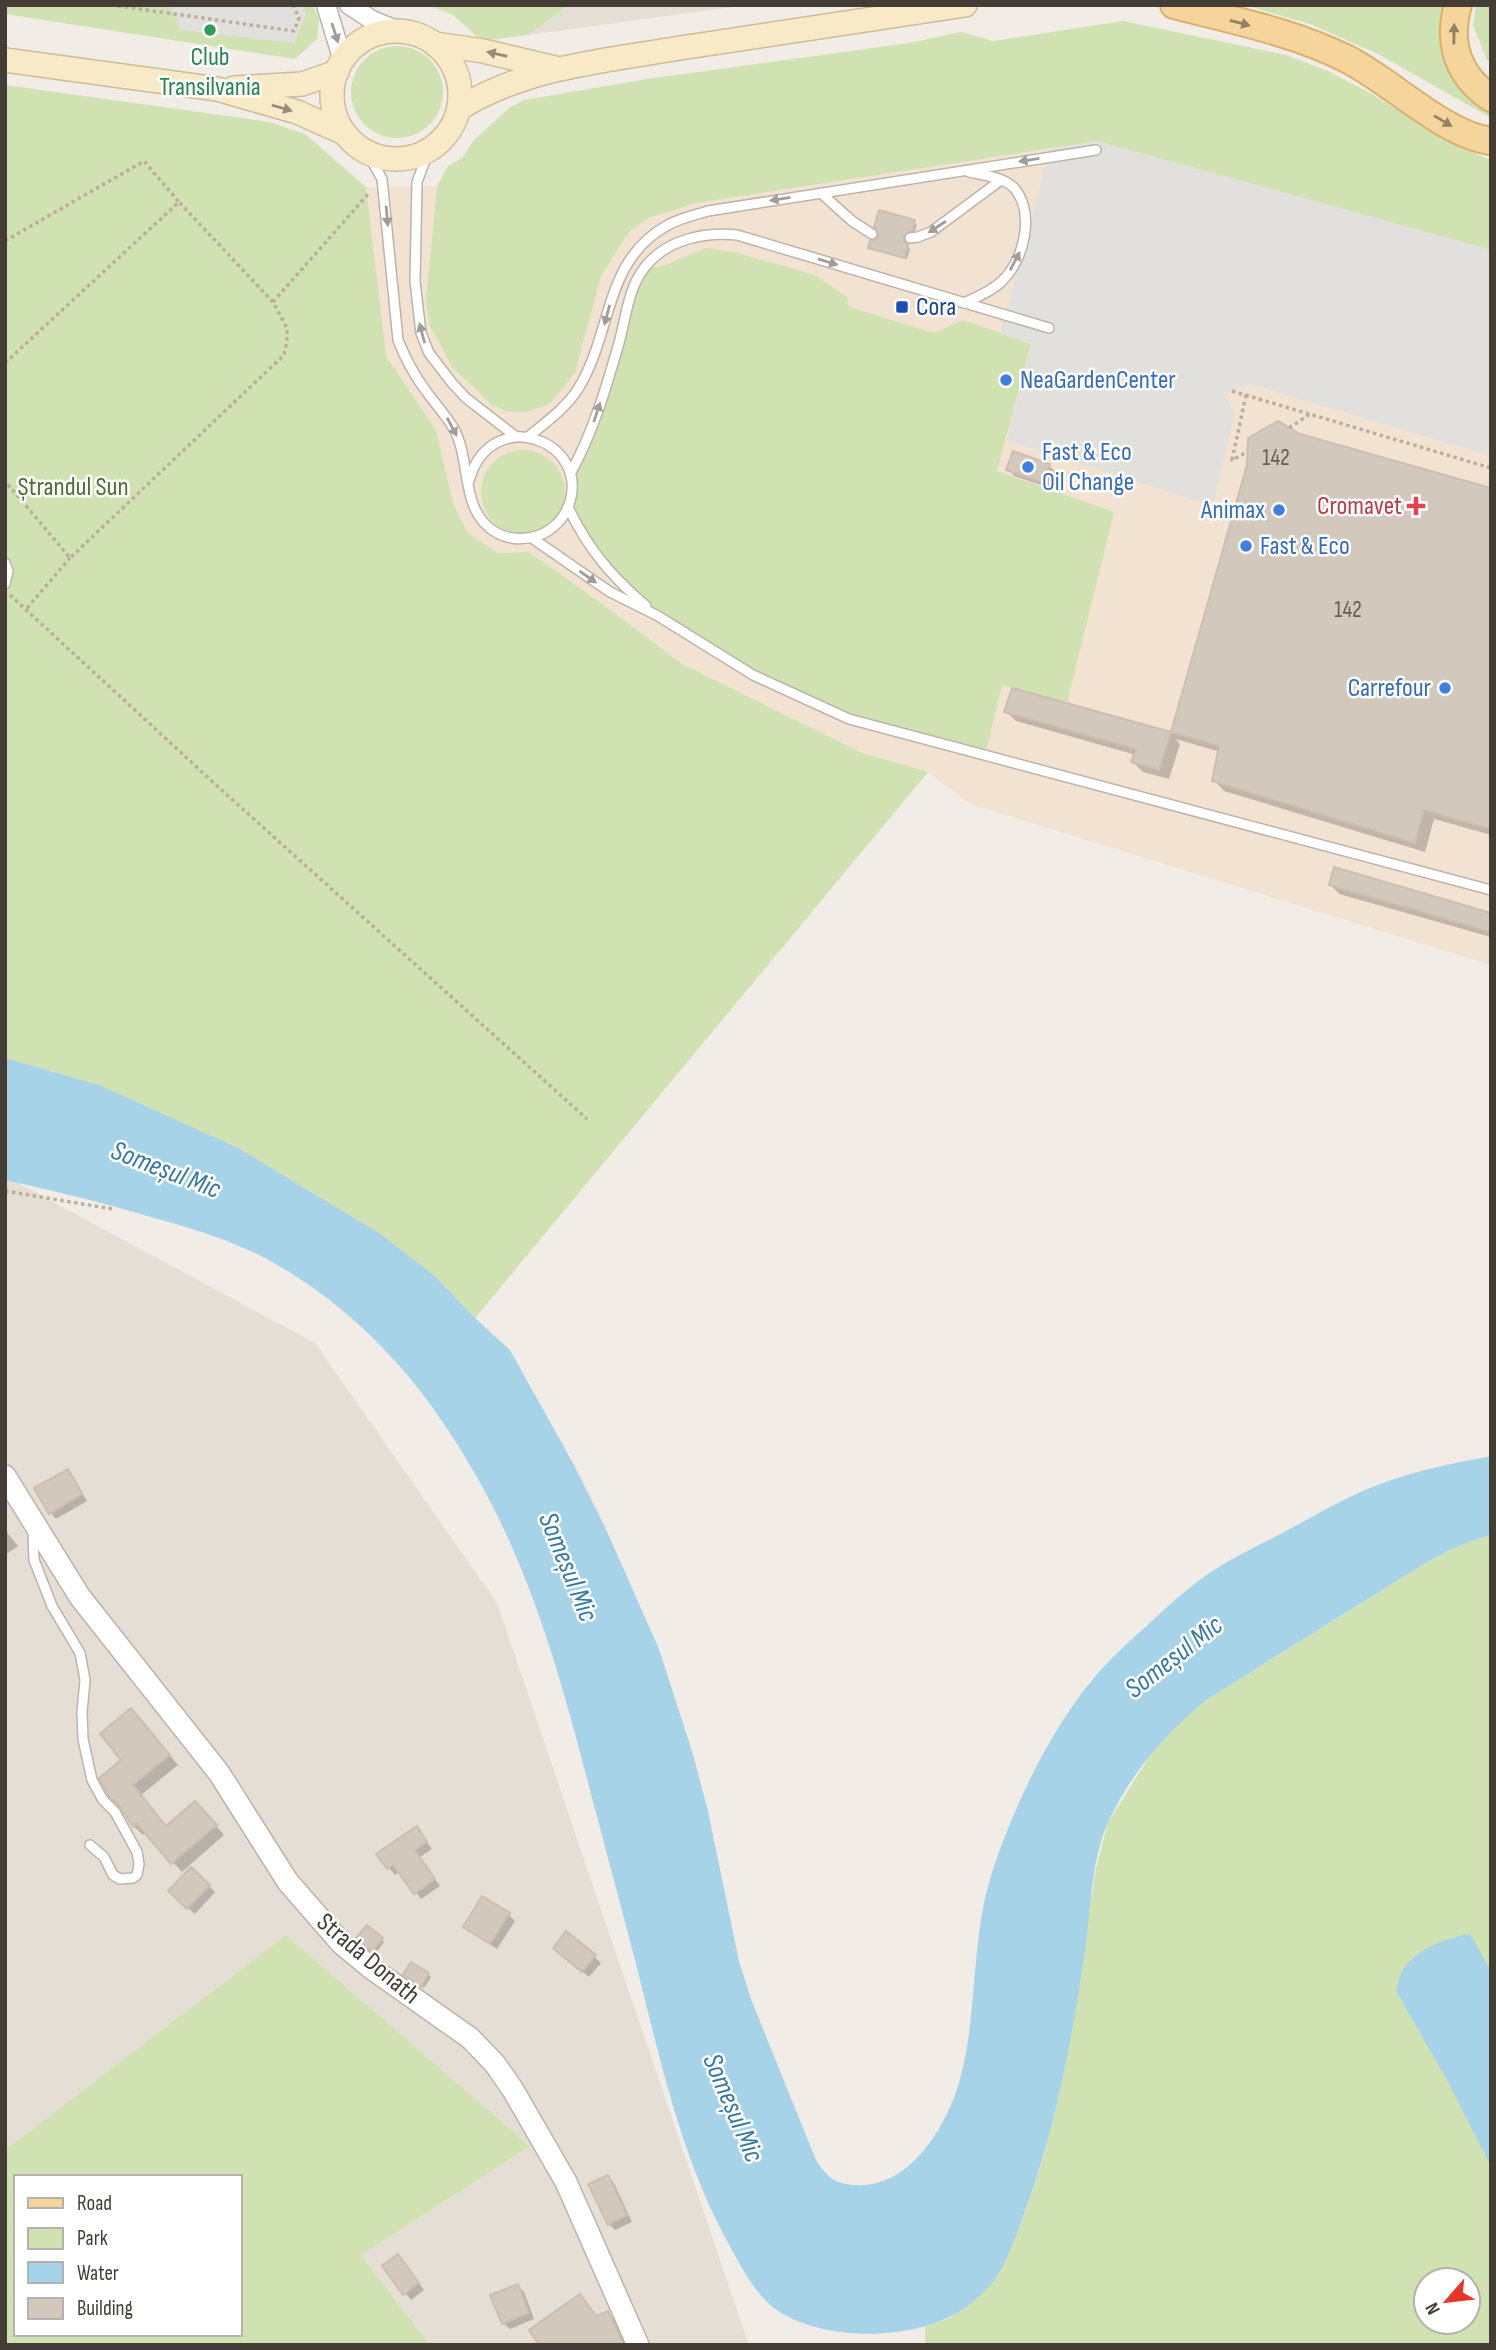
<svg xmlns="http://www.w3.org/2000/svg" width="1496" height="2350" viewBox="0 0 1496 2350" font-family="'Sofia Sans Condensed',sans-serif">
<style>
.residential{fill:#e5ded4}
.commercial{fill:#f2e2d2}
.green{fill:#d0e2b2;fill-rule:evenodd}
.parking{fill:#e2e0dd}
.water{fill:#a7d3e9}
.shadow{fill:#0003}
.building{fill:#d2c8bc;stroke:#ccbfb0;stroke-width:2}
.lines{fill:none;stroke-linecap:round;stroke-linejoin:round}
.service-casing{stroke:#bcb4a9;stroke-width:12}
.minor-casing{stroke:#bcb4a9;stroke-width:21}
.tertiary-casing{stroke:#bcb4a9;stroke-width:24}
.secondary-casing{stroke:#cdbc99;stroke-width:26}
.primary-casing{stroke:#d9b06c;stroke-width:30}
.path{stroke:#bcae9c;stroke-width:3.5;stroke-dasharray:3.5 3.5;stroke-linecap:butt}
.service{stroke:#fff;stroke-width:9}
.minor{stroke:#fff;stroke-width:18}
.tertiary{stroke:#fff;stroke-width:21}
.secondary{stroke:#f9eac7;stroke-width:23}
.primary{stroke:#f5d59b;stroke-width:26}
.oneway{fill:#938163}
.oneway2{fill:#a19e9a}
.oneway3{fill:#958b77}
.leisure-dot{fill:#2e9e5b;stroke:#fff;stroke-width:2.5}
.transit-dot{fill:#1a4fb4;stroke:#fff;stroke-width:2.5}
.shop-dot{fill:#3f7fe0;stroke:#fff;stroke-width:2.5}
.health-dot{fill:#e0444e;stroke:#fff;stroke-width:2.5}
.labels{text-anchor:middle;dominant-baseline:central;stroke-width:5;stroke-linejoin:round;paint-order:stroke}
.number-label{font-size:23px;fill:#676058}
.leisure-label{font-size:26px;fill:#27864d;stroke:#fff}
.transit-label{font-size:26px;fill:#164399;stroke:#fff;text-anchor:start}
.shop-label{font-size:26px;fill:#366cbe;stroke:#fff;text-anchor:start}
.park-label{font-size:26px;fill:#4c6f2e;stroke:#fff}
.health-label{font-size:26px;fill:#be3a42;stroke:#fff;text-anchor:end}
.street-label{font-size:26px;fill:#433d36;stroke:#fff}
.water-label{font-size:28px;font-style:italic;fill:#377a9e;stroke:#fff}
</style>
<rect width="100%" height="100%" fill="#f1ede6"/>
<g class="residential">
<polygon points="569,5 747,5 528,35"/>
<polygon points="5,1176 315,1343 497,1603 749,2345 430,2345 361,2255 530,2146 286,1935 5,2150"/>
</g>
<polygon class="commercial" points="962,89 1491,212 1491,965 970,804 928,772 860,752 682,664 612,611 529,552 498,553 468,533 453,503 436,430 386,356 377,314 366,187 437,186 465,175"/>
<g class="green">
<polygon points="5,5 313,5 319,20 317,39 295,59 5,14"/>
<polygon points="428,5 569,5 528,35 482,41 453,15"/>
<polygon points="1244,5 1447,5 1491,101 1491,118 1378,54 1310,24"/>
<polygon points="1476,5 1491,5 1491,62 1487,60 1473,25"/>
<polygon points="1123,21 1286,55 1328,71 1370,93 1462,148 1491,160 1491,250 1097,141 696,203 649,218 631,230 623,241 601,276 575,373 560,392 547,405 526,412 508,412 492,405 452,367 429,324 426,300 437,186 448,166 462,158 474,140 509,108 524,100 647,79 909,43 961,32 993,41"/>
<circle cx="397" cy="92" r="46"/>
<polygon points="5,85 270,122 305,134 366,187 386,356 436,430 453,503 468,533 498,553 529,552 612,611 682,664 860,752 928,772 475,1318 435,1276 99,1085 5,1058"/>
<polygon points="706,248 734,252 815,275 847,297 849,307 934,333 963,320 1031,344 997,471 1114,512 1067,703 1002,685 985,755 849,719 753,675 658,616 615,579 568,507 570,474 586,445 643,270 665,265"/>
<circle cx="523" cy="492" r="42"/>
<path d="M1491,1535V2345H925V2327L950,2318L970,2304L1025,2213L1043,2158L1058,2099L1096,1869L1108,1822L1150,1756L1179,1722L1206,1700C1258,1668 1310,1635 1362,1603C1402,1578 1445,1547 1491,1535ZM1426,2280H1468V2322H1426Z"/>
<path d="M286,1935L530,2146L361,2255L430,2345H5V2150ZM16,2177H240V2334H16Z"/>
</g>
<g class="parking">
<polygon points="170,5 302,5 306,14 294,43 181,30"/>
<polygon points="1097,141 1491,250 1491,456 1249,384 1224,395 1235,412 1213,506 1007,440 1031,344 1000,333 1050,149"/>
</g>
<g class="water">
<path d="M5,1058L99,1085L238,1148L379,1233L435,1276L475,1318L510,1350L574,1465L605,1527L659,1649L692,1751L708,1811L739,1961L751,1999L816,2160C827,2177 835,2184 855,2185C902,2188 934,2144 951,2105C980,2038 968,1949 991,1876C1012,1809 1052,1725 1099,1672C1115,1654 1133,1638 1151,1622C1170,1604 1190,1586 1211,1572C1234,1557 1260,1545 1284,1532C1316,1515 1349,1495 1383,1483C1418,1470 1455,1463 1491,1456V1535C1448,1546 1408,1574 1371,1597C1316,1631 1261,1666 1206,1700C1167,1732 1132,1772 1110,1818C1092,1855 1091,1904 1086,1944C1072,2041 1054,2139 1018,2230C1011,2248 1004,2268 992,2283C985,2292 975,2300 966,2307C919,2343 811,2344 767,2302C751,2286 739,2263 728,2243C681,2157 660,2059 636,1964C621,1907 606,1850 591,1794C555,1655 521,1533 437,1414C395,1353 339,1300 274,1263C237,1242 195,1229 154,1218C104,1203 55,1191 5,1180Z"/>
<path d="M1470,1934L1491,1971V2167L1448,2082L1396,1991C1398,1984 1399,1975 1403,1970C1417,1948 1446,1938 1470,1934Z"/>
</g>
<g class="shadow">
<polygon points="914,222 917,225 914,233 905,239 906,245 910,249 907,259 870,247 881,235"/>
<polygon points="1299,436 1491,490 1491,835 1434,819 1425,852 1224,791 1214,780 1220,752 1176,739 1180,744 1169,779 1143,772 1133,762 1136,755 1016,721 1006,711 1013,690 1172,734 1249,465"/>
<polygon points="1049,466 1056,472 1050,488 1014,476 1008,469"/>
<polygon points="1331,885 1491,915 1491,937 1339,894"/>
<polygon points="67,1471 74,1478 87,1501 56,1519 50,1512"/>
<polygon points="5,1530 18,1546 5,1555"/>
<polygon points="140,1719 178,1765 141,1795 167,1828 204,1812 224,1835 182,1872 146,1832 143,1835 134,1826 124,1760"/>
<polygon points="417,1828 432,1849 420,1857 440,1886 421,1899 400,1871 395,1875 378,1854"/>
<polygon points="191,1869 215,1892 195,1914 170,1891"/>
<polygon points="508,1914 515,1921 497,1949 465,1927"/>
<polygon points="358,1938 382,1939 384,1942 376,1953"/>
<polygon points="561,1954 594,1956 601,1963 589,1977"/>
<polygon points="411,1964 431,1977 424,1988 408,1977"/>
<polygon points="608,2177 614,2183 632,2222 615,2230 609,2224"/>
<polygon points="404,2263 424,2290 411,2300 384,2266"/>
<polygon points="517,2286 524,2292 534,2319 510,2329 503,2323"/>
<polygon points="608,2313 614,2319 626,2345 541,2345"/>
</g>
<g class="building">
<polygon points="879,210 915,220 912,231 903,236 904,242 908,245 905,258 868,248 870,241 876,240 879,235 874,227"/>
<polygon points="1278,421 1300,434 1491,488 1491,829 1424,810 1415,843 1212,781 1219,746 1171,732 1247,465 1248,438"/>
<polygon points="1013,451 1050,464 1044,483 1006,470"/>
<polygon points="1012,688 1171,732 1159,770 1131,762 1136,749 1004,712"/>
<polygon points="1334,867 1491,913 1491,932 1329,885"/>
<polygon points="68,1469 82,1494 49,1514 34,1488"/>
<polygon points="131,1708 170,1755 133,1785 166,1826 195,1801 217,1825 171,1864 137,1824 133,1827 120,1807 109,1796 99,1778 121,1760 100,1734"/>
<polygon points="417,1826 427,1842 415,1850 435,1879 414,1894 393,1865 387,1869 376,1854"/>
<polygon points="191,1867 210,1885 187,1909 168,1891"/>
<polygon points="482,1896 510,1913 490,1944 463,1927"/>
<polygon points="367,1925 383,1938 372,1952 356,1938"/>
<polygon points="566,1931 596,1955 582,1972 553,1948"/>
<polygon points="411,1962 429,1973 421,1987 403,1975"/>
<polygon points="608,2175 627,2215 608,2225 588,2184"/>
<polygon points="398,2254 419,2283 403,2295 382,2266"/>
<polygon points="518,2284 529,2313 502,2324 490,2295"/>
<polygon points="580,2294 596,2316 608,2311 624,2345 539,2345 529,2330"/>
</g>
<g class="lines">
<g class="service-casing">
<g id="service">
<polyline points="429,150 417,182 415,281 421,333 429,353 452,383 466,398 515,436"/>
<path d="M367,152L382,179L398,340C405,358 414,375 426,391C435,404 446,415 454,429C472,462 459,512 497,533C508,539 520,540 533,537C548,534 562,522 568,507C594,441 490,402 469,481"/>
<polyline points="821,193 852,221 872,234"/>
<polyline points="910,238 918,237 931,232 1001,180"/>
<path d="M964,303C977,297 992,291 1002,281C1024,260 1035,214 1015,189C1005,177 983,175 969,172"/>
<path d="M528,437C546,422 565,409 578,389C613,333 603,260 668,225C680,218 695,215 708,211L1096,150"/>
<path d="M570,474C593,433 606,388 619,343C626,318 628,288 645,267C667,239 704,232 737,235L1049,328"/>
<path d="M568,507C588,549 611,576 646,606"/>
<polyline points="532,538 610,592 658,616 753,675 849,719 1491,890"/>
<polyline points="5,563 8,571 5,584"/>
<polyline points="33,1532 34,1560 52,1606 80,1653 85,1680 82,1712 83,1739 92,1780 103,1800 115,1812 137,1852 139,1864 137,1875 133,1878 120,1879 113,1875 104,1857 90,1845"/>
</g>
</g>
<g class="minor-casing">
<g id="minor">
<polyline points="326,5 343,61"/>
<polyline points="349,5 372,20 396,30"/>
</g>
</g>
<g class="tertiary-casing">
<polyline id="tertiary" points="5,1476 80,1597 219,1773 288,1882 342,1944 371,1968 470,2038 495,2064 513,2090 566,2182 638,2345"/>
</g>
<g class="secondary-casing">
<g id="secondary">
<circle cx="396" cy="95" r="64"/>
<polyline points="435,44 483,51 555,68"/>
<polyline points="5,60 217,89 297,112 344,133"/>
<polyline points="234,88 302,84 337,72"/>
<path d="M460,108C526,67 604,61 680,48C774,33 869,19 965,5"/>
</g>
</g>
<g class="primary-casing">
<g id="primary">
<path d="M1174,5C1232,20 1293,32 1347,59C1391,81 1444,135 1491,141"/>
<path d="M1458,5C1447,43 1458,76 1491,98"/>
</g>
</g>
<g class="path">
<polyline points="111,5 294,31 299,18 293,5"/>
<polyline points="5,241 144,161 179,202"/>
<polyline points="273,302 369,193"/>
<polyline points="5,363 179,202 273,302 287,328 287,341 284,355 70,558 5,481"/>
<polyline points="1232,391 1491,468"/>
<polyline points="1246,395 1232,460 1247,452"/>
<polyline points="1289,428 1310,414"/>
<polyline points="10,595 215,784 587,1119"/>
<polyline points="27,608 70,558"/>
<polyline points="5,1191 113,1209"/>
</g>
<use href="#service" class="service"/>
<use href="#minor" class="minor"/>
<use href="#tertiary" class="tertiary"/>
<use href="#secondary" class="secondary"/>
<use href="#primary" class="primary"/>
</g>
<defs><path id="oneway-solid" d="M-6-.8H1V-3.2L6.5 0L1 3.2V.8H-6Z" transform="scale(1.75)"/></defs>
<g class="oneway">
<use href="#oneway-solid" transform="translate(1240 23) rotate(15)"/>
<use href="#oneway-solid" transform="translate(1454 34) rotate(-89)"/>
<use href="#oneway-solid" transform="translate(1443 121) rotate(31)"/>
</g>
<g class="oneway2">
<use href="#oneway-solid" transform="translate(335 33) rotate(72)"/>
<use href="#oneway-solid" transform="translate(1029 160) rotate(171)"/>
<use href="#oneway-solid" transform="translate(780 199) rotate(171)"/>
<use href="#oneway-solid" transform="translate(387 216) rotate(85)"/>
<use href="#oneway-solid" transform="translate(937 227) rotate(147)"/>
<use href="#oneway-solid" transform="translate(1015 261) rotate(-62)"/>
<use href="#oneway-solid" transform="translate(828 262) rotate(17)"/>
<use href="#oneway-solid" transform="translate(607 315) rotate(105)"/>
<use href="#oneway-solid" transform="translate(422 333) rotate(-105)"/>
<use href="#oneway-solid" transform="translate(597 412) rotate(-72)"/>
<use href="#oneway-solid" transform="translate(452 427) rotate(62)"/>
<use href="#oneway-solid" transform="translate(588 577) rotate(35)"/>
</g>
<g class="oneway3">
<use href="#oneway-solid" transform="translate(497 54) rotate(-167)"/>
<use href="#oneway-solid" transform="translate(282 108) rotate(16)"/>
</g>
<circle class="leisure-dot" cx="210" cy="30" r="7"/>
<rect class="transit-dot" x="895" y="300" width="14" height="14" rx="3.5"/>
<g class="shop-dot">
<circle cx="1006" cy="380" r="7"/>
<circle cx="1028" cy="467" r="7"/>
<circle cx="1279" cy="510" r="7"/>
<circle cx="1246" cy="546" r="7"/>
<circle cx="1445" cy="688" r="7"/>
</g>
<path class="health-dot" d="M1412.5 495.5h7v7h7v7h-7v7h-7v-7h-7v-7h7z"/>
<g class="labels">
<g class="number-label">
<text x="1276" y="458">142</text>
<text x="1348" y="610">142</text>
</g>
<g class="leisure-label">
<text x="210" y="57">Club<tspan x="210" dy="30">Transilvania</tspan></text>
</g>
<g class="transit-label">
<text x="916" y="307">Cora</text>
</g>
<g class="shop-label">
<text x="1020" y="380">NeaGardenCenter</text>
<text x="1042" y="452">Fast &amp; Eco<tspan x="1042" dy="30">Oil Change</tspan></text>
<text x="1265" y="510" text-anchor="end">Animax</text>
<text x="1260" y="546">Fast &amp; Eco</text>
<text x="1431" y="688" text-anchor="end">Carrefour</text>
</g>
<g class="park-label">
<text x="73" y="487">Ștrandul Sun</text>
</g>
<g class="health-label">
<text x="1402" y="506">Cromavet</text>
</g>
<g class="street-label">
<text transform="translate(368 1959) rotate(40)">Strada Donath</text>
</g>
<g class="water-label">
<text transform="translate(166 1170) rotate(21)">Someșul Mic</text>
<text transform="translate(568 1567) rotate(68)">Someșul Mic</text>
<text transform="translate(1174 1657) rotate(-38)">Someșul Mic</text>
<text transform="translate(733 2108) rotate(67)">Someșul Mic</text>
</g>
</g>
<rect width="1496" height="2350" fill="none" stroke="#433d36" stroke-width="14"/>
<rect x="14" y="2175" width="228" height="161" fill="#ffffff" stroke="#b4b1af" stroke-width="2"/>
<rect x="28" y="2198" width="35" height="10" fill="#f5d59b" stroke="#b4b1af" stroke-width="2"/>
<text x="77" y="2210" font-size="21" fill="#433d36">Road</text>
<rect x="28" y="2228" width="35" height="21" fill="#d0e2b2" stroke="#b4b1af" stroke-width="2"/>
<text x="77" y="2245" font-size="21" fill="#433d36">Park</text>
<rect x="28" y="2262" width="35" height="21" fill="#a7d3e9" stroke="#b4b1af" stroke-width="2"/>
<text x="77" y="2280" font-size="21" fill="#433d36">Water</text>
<rect x="28" y="2298" width="35" height="21" fill="#d2c8bc" stroke="#b4b1af" stroke-width="2"/>
<text x="77" y="2315" font-size="21" fill="#433d36">Building</text>
<g transform="translate(1447 2301) rotate(242)"><circle r="33" fill="#ffffff" stroke="#b4b1af" stroke-width="2"/>
<path d="M0-5L12 26L0 18L-12 26Z" fill="#e73627"/>
<text y="-10" font-size="19" font-weight="bold" text-anchor="middle" fill="#433d36">N</text>
</g>
</svg>
